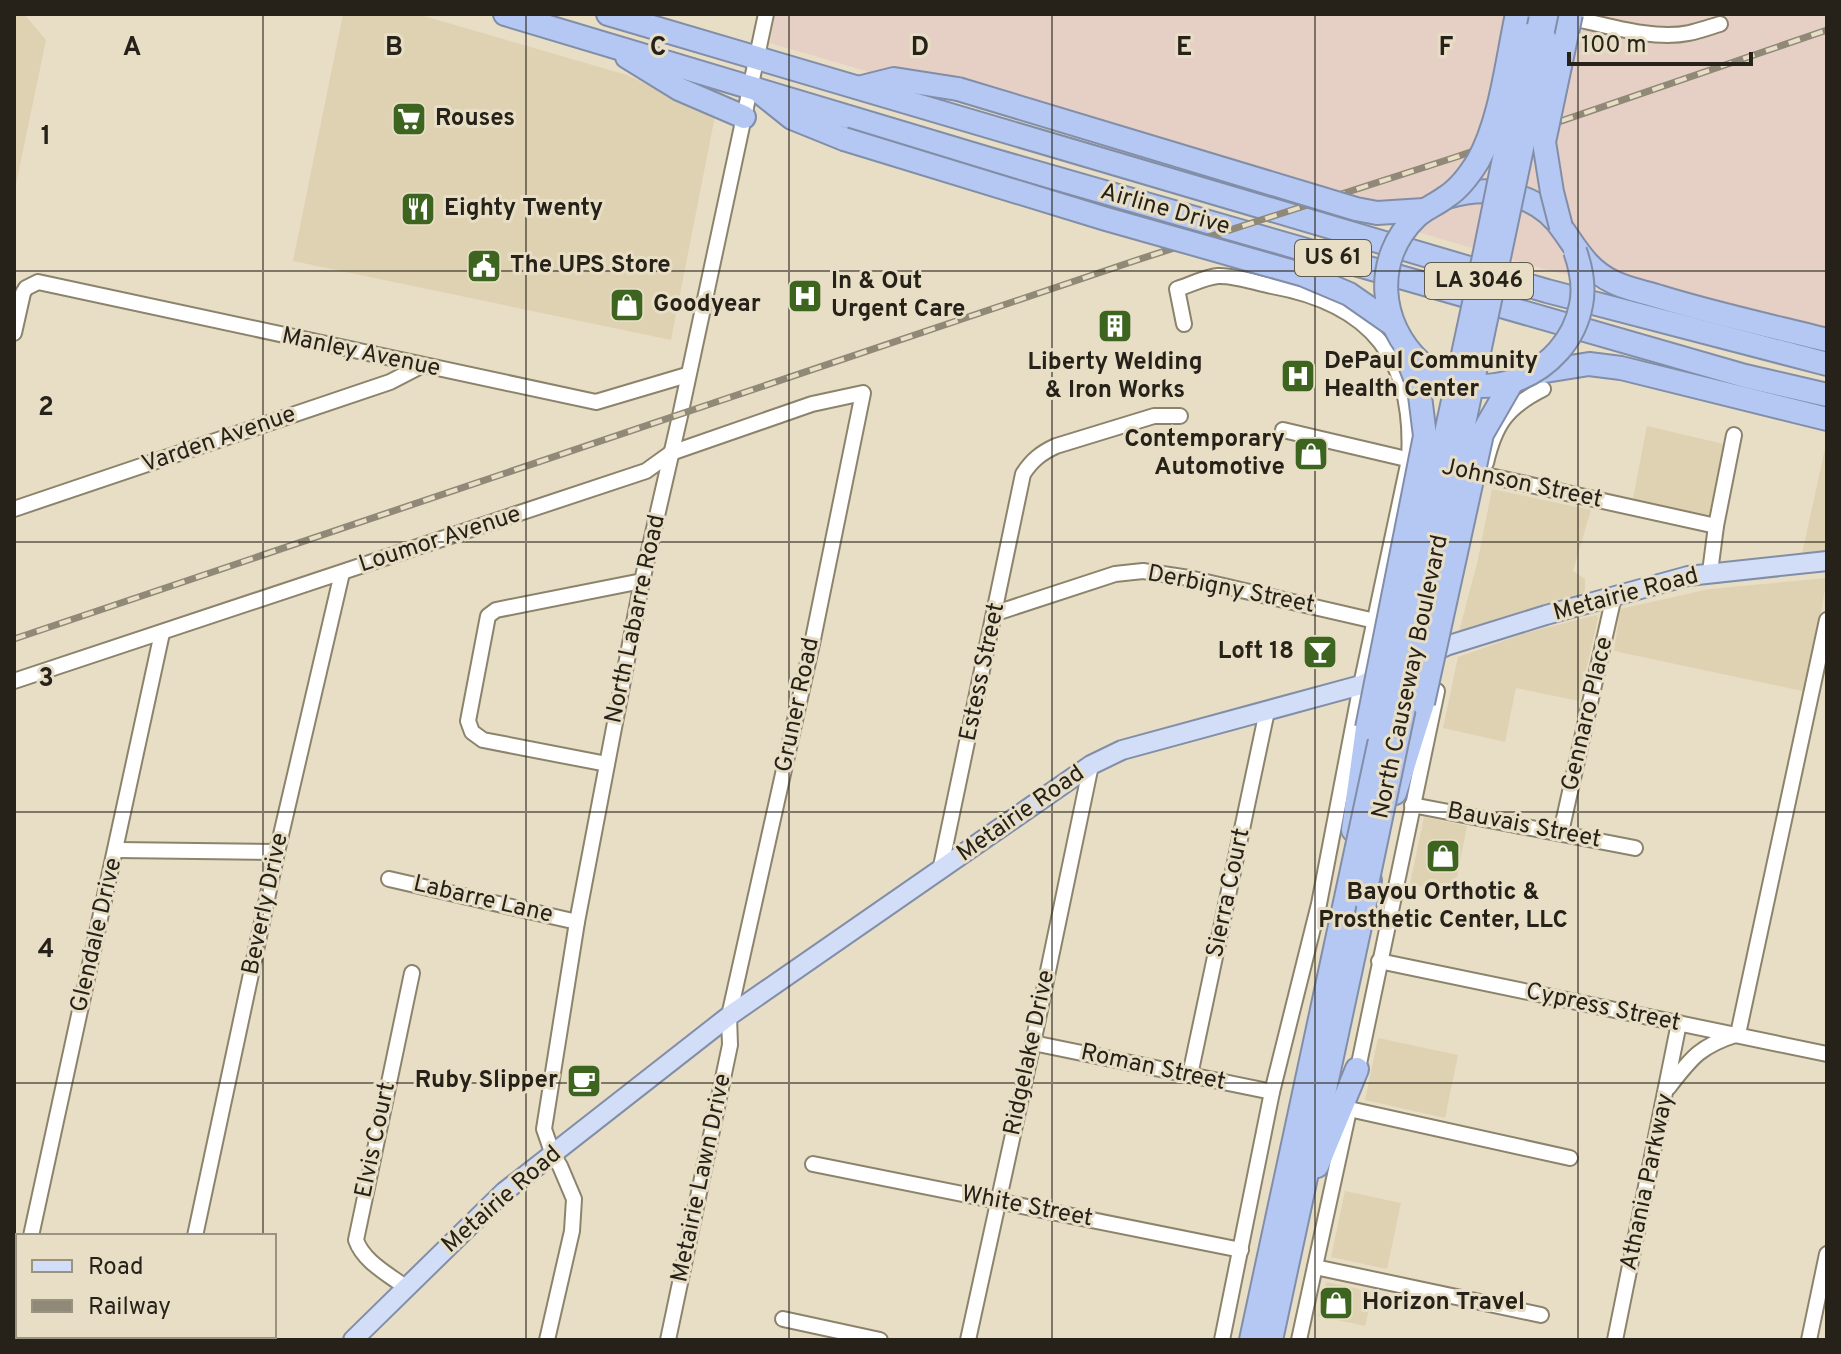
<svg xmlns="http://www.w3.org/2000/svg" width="1841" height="1354" viewBox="0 0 1841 1354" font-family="Overpass,sans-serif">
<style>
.built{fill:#dfd2b3}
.industrial{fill:#e6cfc4}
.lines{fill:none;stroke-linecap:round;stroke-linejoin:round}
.minor-casing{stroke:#8c836c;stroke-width:18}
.major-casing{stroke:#828ea7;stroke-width:22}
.highway-casing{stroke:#828ea7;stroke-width:26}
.minor{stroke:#fff;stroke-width:14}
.major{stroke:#d2def8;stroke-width:18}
.highway{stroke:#b4c8f3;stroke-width:22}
.rail-casing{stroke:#908977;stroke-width:7}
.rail{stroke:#e8dec5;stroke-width:4;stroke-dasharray:12;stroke-linecap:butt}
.highway-bridge-casing{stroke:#828ea7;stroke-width:26;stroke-linecap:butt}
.highway-bridge{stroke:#b4c8f3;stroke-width:22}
.grid{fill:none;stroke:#262219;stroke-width:2;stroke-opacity:0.55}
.labels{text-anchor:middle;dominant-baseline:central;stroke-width:6;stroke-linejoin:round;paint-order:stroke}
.shield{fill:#e8dec5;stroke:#605a4d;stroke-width:2}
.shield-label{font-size:22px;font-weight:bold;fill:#262219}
.poi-label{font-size:24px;font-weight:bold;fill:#262219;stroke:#e8dec5;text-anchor:start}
.street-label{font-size:24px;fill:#262219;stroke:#e8dec5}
.grid-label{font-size:26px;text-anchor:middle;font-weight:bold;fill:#262219;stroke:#e8dec5;stroke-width:6;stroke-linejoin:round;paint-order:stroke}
</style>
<rect width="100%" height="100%" fill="#e8dec5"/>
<g class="built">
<polygon points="14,14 24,14 46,40 14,194"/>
<polygon points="343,14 417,14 627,75 715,116 671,340 293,261"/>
<polygon points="1647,426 1728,445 1712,517 1707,519 1632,503"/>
<polygon points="1827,439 1827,552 1802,554"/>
<polygon points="1492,489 1591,510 1573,571 1585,579 1585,596 1458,636 1478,559"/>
<polygon points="1827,578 1807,692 1614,651 1620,609 1709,589"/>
<polygon points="1596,615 1598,618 1579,701 1516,688 1505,742 1443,728 1458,657 1526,633"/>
<polygon points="1424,817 1467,826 1454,893 1410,884"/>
<polygon points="1378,1038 1458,1055 1445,1118 1365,1100"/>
<polygon points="1345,1191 1401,1203 1387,1269 1331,1257"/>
<polygon points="1326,1282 1373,1292 1365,1326 1318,1316"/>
</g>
<polygon class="industrial" points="775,14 1827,14 1827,337 1551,271 770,43"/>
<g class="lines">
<g class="minor-casing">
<g id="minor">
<path d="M1563,16C1600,23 1651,41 1689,33C1699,31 1710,27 1720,24"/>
<path d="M1184,324L1177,289C1190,285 1205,277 1218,276C1234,275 1256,283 1272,286C1372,304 1415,359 1409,460L1361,685L1319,904L1272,1092L1222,1340"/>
<polyline points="14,333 23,293 26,288 38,282 596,402 687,375"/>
<polyline points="1283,430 1415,461"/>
<path d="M1486,463C1495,424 1507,407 1543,389"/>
<polyline points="1467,471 1716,526"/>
<polyline points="14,509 390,382 421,366"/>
<polyline points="1710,572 1716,526 1734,435"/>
<polyline points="996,613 1115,574 1143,571 1189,578 1375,621"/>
<polyline points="14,681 646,471 671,453 812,404 863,393 812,644 729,1016 730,1045 668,1340"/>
<polyline points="607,764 483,740 472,732 468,721 488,616 496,610 642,581"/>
<polyline points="1412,805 1635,848"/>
<polyline points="1561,832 1614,596"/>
<polyline points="117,850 277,852"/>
<path d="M940,871L1023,474C1032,460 1041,453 1056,446L1154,416H1180"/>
<polyline points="389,879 577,922"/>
<polyline points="1379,961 1827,1054"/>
<polyline points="1033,1043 1272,1092"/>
<polyline points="1190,1075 1267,711"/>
<polyline points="1356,1078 1437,691"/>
<path d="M1668,1088C1692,1057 1700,1046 1738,1034L1827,620"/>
<polyline points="1349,1109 1570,1158"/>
<polyline points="813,1164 1241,1250"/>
<path d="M31,1236C73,1035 120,834 162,633"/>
<polyline points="195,1236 277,852 342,573"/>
<polyline points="1315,1267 1541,1315"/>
<path d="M405,1287C388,1274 363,1261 356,1240L412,973"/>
<polyline points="14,1314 18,1295"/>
<polyline points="783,1319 880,1340"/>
<polyline points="14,1336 32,1340"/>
<polyline points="172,1340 173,1336"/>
<polyline points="547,1340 572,1231 574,1199 560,1166 553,1155 544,1129 577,922 642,581 680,416 766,14"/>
<polyline points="968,1340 1033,1043 1091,765"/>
<polyline points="1299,1340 1349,1110"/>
<polyline points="1615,1340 1679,1023"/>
<polyline points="1809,1340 1827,1254"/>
</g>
</g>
<g class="major-casing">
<g id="major">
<polyline points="1427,655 1446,646 1546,615 1688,576 1827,561"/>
<polyline points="353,1340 504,1192 729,1016 1091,765 1122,750 1361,685 1385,674"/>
</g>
</g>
<g class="highway-casing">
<g id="highway">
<polyline points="505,14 989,159 1745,376 1827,395"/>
<polyline points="608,14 1547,291 1827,364"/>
<polyline points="1529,35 1533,14"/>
<polyline points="1545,39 1550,14"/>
<polyline points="627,57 679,89 744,117"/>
<polyline points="862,87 894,79 958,89"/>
<polyline points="762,94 792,118 844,139"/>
<path d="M1447,197C1488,185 1537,191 1563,230C1578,251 1588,270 1613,282C1627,289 1644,292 1660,297C1715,314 1771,326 1827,340"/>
<polyline points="1533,373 1589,364 1621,368 1827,419"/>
<polyline points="1395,793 1423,703"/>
<polyline points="1353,830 1367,728"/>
<polyline points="1317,1166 1357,1069"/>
<polyline points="1251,1340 1341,921"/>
<polyline points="1271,1340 1370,880"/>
</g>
</g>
<use href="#minor" class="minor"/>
<use href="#major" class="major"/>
<use href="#highway" class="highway"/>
<g class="rail-casing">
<polyline id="rail" points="14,639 1134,261 1456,157 1827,30"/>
</g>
<use href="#rail" class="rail"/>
<g class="highway-bridge-casing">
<g id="highway-bridge">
<path d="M1517,14C1507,60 1501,120 1478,161C1470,174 1459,189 1446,197C1436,205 1425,208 1416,217C1373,258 1378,324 1421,363C1477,413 1568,376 1581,305C1585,286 1581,268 1575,251"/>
<polyline points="958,89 1356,209 1377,213 1424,210"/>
<polyline points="844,139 1106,219 1304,275 1349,294 1392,324"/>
<polyline points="1561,227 1552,192 1544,142 1571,14"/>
<polyline points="1423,703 1482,434 1512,382"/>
<polyline points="1367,728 1425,436 1419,388 1405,352"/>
<polyline points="1364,898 1545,39"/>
<polyline points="1341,921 1485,252 1529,35"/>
</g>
</g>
<use href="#highway-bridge" class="highway-bridge"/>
</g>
<path class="grid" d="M263,14V1236M526,14V1340M789,14V1340M1052,14V1340M1315,14V1340M1578,14V1340M14,271H1827M14,542H1827M14,812H1827M14,1083H1827M263,1336V1340"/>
<defs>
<g id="supermarket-square" transform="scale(1.8)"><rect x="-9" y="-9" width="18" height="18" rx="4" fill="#3e6520" stroke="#e8dec5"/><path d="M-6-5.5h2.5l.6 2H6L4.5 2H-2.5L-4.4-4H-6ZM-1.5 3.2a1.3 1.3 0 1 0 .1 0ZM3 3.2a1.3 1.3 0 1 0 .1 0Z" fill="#fff"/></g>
<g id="restaurant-square" transform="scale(1.8)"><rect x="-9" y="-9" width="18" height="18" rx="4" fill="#3e6520" stroke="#e8dec5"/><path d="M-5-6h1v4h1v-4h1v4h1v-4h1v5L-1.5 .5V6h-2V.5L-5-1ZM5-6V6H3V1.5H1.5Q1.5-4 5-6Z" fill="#fff"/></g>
<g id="civic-square" transform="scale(1.8)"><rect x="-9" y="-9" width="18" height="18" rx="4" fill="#3e6520" stroke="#e8dec5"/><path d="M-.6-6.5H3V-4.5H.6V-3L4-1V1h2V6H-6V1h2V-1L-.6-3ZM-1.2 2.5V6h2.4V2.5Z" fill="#fff"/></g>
<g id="hospital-square" transform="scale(1.8)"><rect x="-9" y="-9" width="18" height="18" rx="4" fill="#3e6520" stroke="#e8dec5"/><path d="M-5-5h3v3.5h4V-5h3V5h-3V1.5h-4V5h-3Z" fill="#fff"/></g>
<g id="shop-square" transform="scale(1.8)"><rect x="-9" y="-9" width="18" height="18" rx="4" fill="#3e6520" stroke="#e8dec5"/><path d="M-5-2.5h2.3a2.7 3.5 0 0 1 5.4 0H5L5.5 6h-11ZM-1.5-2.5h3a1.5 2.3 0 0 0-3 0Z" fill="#fff"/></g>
<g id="building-square" transform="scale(1.8)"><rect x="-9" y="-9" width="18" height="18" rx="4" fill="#3e6520" stroke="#e8dec5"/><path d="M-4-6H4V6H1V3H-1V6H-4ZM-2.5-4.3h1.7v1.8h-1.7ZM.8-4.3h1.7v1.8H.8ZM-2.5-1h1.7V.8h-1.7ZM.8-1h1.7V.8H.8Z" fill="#fff"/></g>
<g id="bar-square" transform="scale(1.8)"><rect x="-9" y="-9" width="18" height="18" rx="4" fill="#3e6520" stroke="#e8dec5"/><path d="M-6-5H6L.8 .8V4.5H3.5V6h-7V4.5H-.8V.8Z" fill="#fff"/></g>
<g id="cafe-square" transform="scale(1.8)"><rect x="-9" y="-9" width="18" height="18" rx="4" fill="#3e6520" stroke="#e8dec5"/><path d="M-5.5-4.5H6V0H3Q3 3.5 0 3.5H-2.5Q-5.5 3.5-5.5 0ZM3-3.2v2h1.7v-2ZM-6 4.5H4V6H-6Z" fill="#fff"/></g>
</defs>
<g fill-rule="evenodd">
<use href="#supermarket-square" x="409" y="119"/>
<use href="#restaurant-square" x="418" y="209"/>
<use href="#civic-square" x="484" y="266"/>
<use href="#hospital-square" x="805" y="296"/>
<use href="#shop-square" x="627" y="305"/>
<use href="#building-square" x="1115" y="326"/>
<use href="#hospital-square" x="1298" y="376"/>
<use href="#shop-square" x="1311" y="454"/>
<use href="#bar-square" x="1320" y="652"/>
<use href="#shop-square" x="1443" y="856"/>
<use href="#cafe-square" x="584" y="1081"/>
<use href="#shop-square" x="1336" y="1303"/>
</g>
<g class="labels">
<g class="shield">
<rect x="1295" y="240" width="76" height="36" rx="6"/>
<rect x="1425" y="263" width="108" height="36" rx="6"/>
</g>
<g class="shield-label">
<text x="1333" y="258">US 61</text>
<text x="1479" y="281">LA 3046</text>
</g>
<g class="poi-label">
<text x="435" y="119">Rouses</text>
<text x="444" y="209">Eighty Twenty</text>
<text x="510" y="266">The UPS Store</text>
<text x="831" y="282">In &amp; Out<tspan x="831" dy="28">Urgent Care</tspan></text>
<text x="653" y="305">Goodyear</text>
<text x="1324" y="362">DePaul Community<tspan x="1324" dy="28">Health Center</tspan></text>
<text x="1115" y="363" text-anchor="middle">Liberty Welding<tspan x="1115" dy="28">&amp; Iron Works</tspan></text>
<text x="1285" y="440" text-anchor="end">Contemporary<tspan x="1285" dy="28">Automotive</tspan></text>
<text x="1294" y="652" text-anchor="end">Loft 18</text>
<text x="1443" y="893" text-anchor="middle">Bayou Orthotic &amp;<tspan x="1443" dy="28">Prosthetic Center, LLC</tspan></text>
<text x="558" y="1081" text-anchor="end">Ruby Slipper</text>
<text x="1362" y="1303">Horizon Travel</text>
</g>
<g class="street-label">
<text transform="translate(1165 210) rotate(16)">Airline Drive</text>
<text transform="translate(361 353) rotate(12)">Manley Avenue</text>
<text transform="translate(219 440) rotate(-19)">Varden Avenue</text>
<text transform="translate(1522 484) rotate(12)">Johnson Street</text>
<text transform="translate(440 540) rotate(-18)">Loumor Avenue</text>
<text transform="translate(1231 590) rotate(11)">Derbigny Street</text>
<text transform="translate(1626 595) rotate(-15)">Metairie Road</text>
<text transform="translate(636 619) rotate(-78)">North Labarre Road</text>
<text transform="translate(983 672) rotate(-78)">Estess Street</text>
<text transform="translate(1411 677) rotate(-78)">North Causeway Boulevard</text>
<text transform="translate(798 705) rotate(-78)">Gruner Road</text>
<text transform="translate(1588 714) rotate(-77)">Gennaro Place</text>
<text transform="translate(1021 814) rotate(-35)">Metairie Road</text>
<text transform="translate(1524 826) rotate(11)">Bauvais Street</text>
<text transform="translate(1229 893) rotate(-78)">Sierra Court</text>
<text transform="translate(483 900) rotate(13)">Labarre Lane</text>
<text transform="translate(266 904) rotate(-78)">Beverly Drive</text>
<text transform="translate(97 935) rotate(-77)">Glendale Drive</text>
<text transform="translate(1603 1008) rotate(12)">Cypress Street</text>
<text transform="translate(1030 1053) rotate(-78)">Ridgelake Drive</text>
<text transform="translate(1153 1068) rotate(12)">Roman Street</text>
<text transform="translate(376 1140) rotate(-78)">Elvis Court</text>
<text transform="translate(702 1178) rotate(-78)">Metairie Lawn Drive</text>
<text transform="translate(1648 1182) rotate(-78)">Athania Parkway</text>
<text transform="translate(502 1200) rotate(-41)">Metairie Road</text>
<text transform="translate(1027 1207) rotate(11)">White Street</text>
</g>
</g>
<g class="grid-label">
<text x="132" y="55">A</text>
<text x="394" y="55">B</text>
<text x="658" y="55">C</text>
<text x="920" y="55">D</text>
<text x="1184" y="55">E</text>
<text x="1446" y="55">F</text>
<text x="46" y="144">1</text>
<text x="46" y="415">2</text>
<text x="46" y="686">3</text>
<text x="46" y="957">4</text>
</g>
<rect width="1841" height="1354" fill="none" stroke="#262219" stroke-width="32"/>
<rect x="16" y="1234" width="260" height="104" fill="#e8dec5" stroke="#9a9380" stroke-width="2"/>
<rect x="32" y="1260" width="40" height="12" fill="#d2def8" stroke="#9a9380" stroke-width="2"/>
<text x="88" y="1274" font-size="24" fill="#262219">Road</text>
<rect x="32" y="1300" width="40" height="12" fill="#908977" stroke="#9a9380" stroke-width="2"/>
<text x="88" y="1314" font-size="24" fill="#262219">Railway</text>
<path d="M1569 52v12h182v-12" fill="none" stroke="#262219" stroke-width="4"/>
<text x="1581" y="52" font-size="24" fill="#262219" stroke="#e8dec5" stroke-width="6" paint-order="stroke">100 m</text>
</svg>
